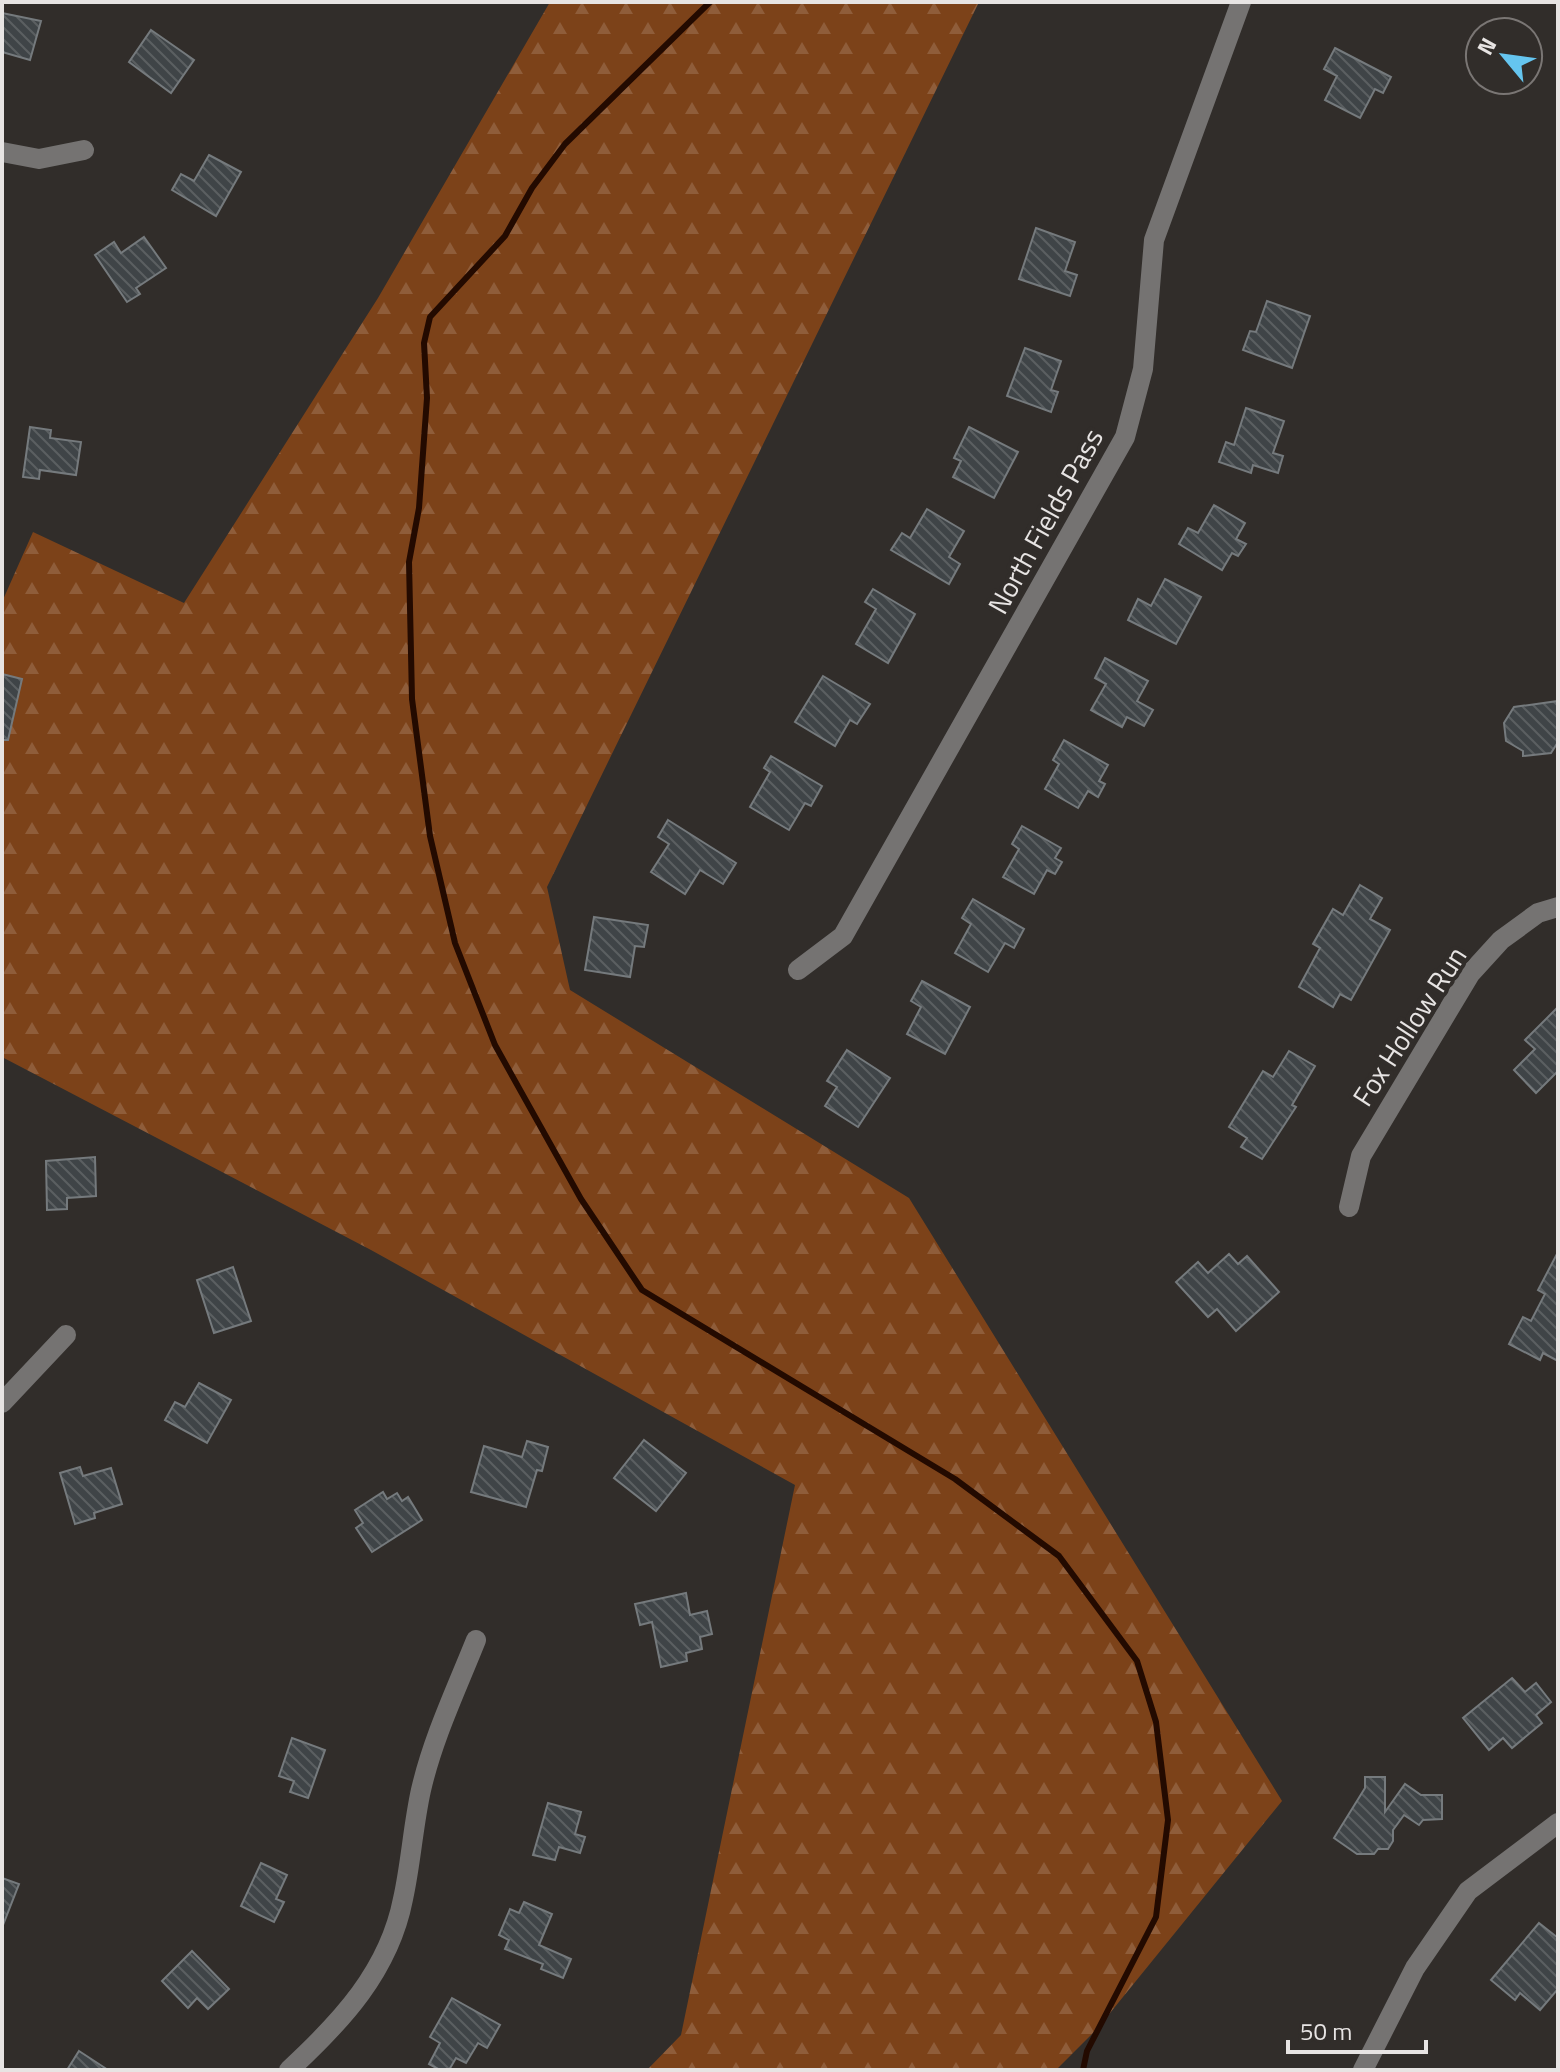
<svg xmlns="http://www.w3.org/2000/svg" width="1560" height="2072" viewBox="0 0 1560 2072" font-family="'Titillium Web',sans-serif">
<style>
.forest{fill:url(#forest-firs)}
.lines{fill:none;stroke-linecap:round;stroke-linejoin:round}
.stream{stroke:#230a00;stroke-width:6}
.building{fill:url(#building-back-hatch);stroke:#757a7d;stroke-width:2}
.minor{stroke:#757372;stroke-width:20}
.labels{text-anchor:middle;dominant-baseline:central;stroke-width:8;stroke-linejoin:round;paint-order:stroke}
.street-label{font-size:28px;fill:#e7e4e3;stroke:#312d2a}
</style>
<defs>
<pattern id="forest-firs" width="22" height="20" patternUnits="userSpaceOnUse" patternTransform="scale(2)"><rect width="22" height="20" fill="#7c4219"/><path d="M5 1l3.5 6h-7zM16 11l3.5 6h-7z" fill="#8f5d3a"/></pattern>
<pattern id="building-back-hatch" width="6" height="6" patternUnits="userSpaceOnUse" patternTransform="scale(2)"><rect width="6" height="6" fill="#3f4447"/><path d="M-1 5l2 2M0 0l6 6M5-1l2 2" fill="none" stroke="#5b5f61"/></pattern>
</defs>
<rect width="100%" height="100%" fill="#312d2a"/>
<polygon class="forest" points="550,2 979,2 547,887 570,990 909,1198 1282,1801 1097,2029 1056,2070 647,2070 681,2035 795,1485 371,1250 2,1057 2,602 33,532 184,603 378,298"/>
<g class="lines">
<polyline class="stream" points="710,2 565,144 532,188 505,236 430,317 424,343 427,398 419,508 409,562 412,699 430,836 455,943 495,1045 581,1199 642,1290 955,1479 1059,1556 1137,1661 1156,1722 1168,1820 1156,1917 1087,2051 1083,2070"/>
</g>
<g class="building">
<polygon points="2,13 41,21 30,60 2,52"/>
<polygon points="151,30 194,60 171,93 129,62"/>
<polygon points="1335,48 1391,77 1383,93 1375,89 1360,118 1325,100 1337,76 1324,69"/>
<polygon points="209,155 241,172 216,216 172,190 181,174 194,181"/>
<polygon points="1036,228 1075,242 1065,271 1077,275 1070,296 1019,279"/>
<polygon points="144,237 166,268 136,288 140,294 127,302 95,255 114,242 121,253"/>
<polygon points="1267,301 1310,316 1292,368 1243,350 1250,331 1256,332"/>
<polygon points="1025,348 1061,361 1051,390 1058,392 1051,412 1007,396"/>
<polygon points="1246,408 1284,421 1273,453 1283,456 1278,473 1253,465 1251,473 1219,462 1226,442 1234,445"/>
<polygon points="30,427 51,430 50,438 81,442 76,475 40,470 39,479 23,477"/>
<polygon points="969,427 1018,452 994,498 953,477 961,461 954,458"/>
<polygon points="1214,505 1245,523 1236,539 1246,544 1238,556 1232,553 1222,570 1179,544 1188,528 1198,533"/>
<polygon points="927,509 964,531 949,557 960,564 949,584 891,550 902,533 910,538"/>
<polygon points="1165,579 1201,597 1176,644 1128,620 1138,599 1151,606"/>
<polygon points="873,589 915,614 888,663 856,644 876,609 865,602"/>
<polygon points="1105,658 1148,681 1137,701 1153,710 1144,726 1127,717 1122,727 1091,710 1106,684 1095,678"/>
<polygon points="2,674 22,679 8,740 2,740"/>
<polygon points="823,676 870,704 857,724 850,720 835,746 795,722"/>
<polygon points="1558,701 1558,742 1551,753 1523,756 1523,751 1506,741 1504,723 1514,707"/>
<polygon points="1064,740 1108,765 1099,781 1105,784 1098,797 1088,791 1078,808 1045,789 1059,764 1053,760"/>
<polygon points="771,756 822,786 811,806 805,803 789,830 750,807 770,772 764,768"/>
<polygon points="668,820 736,863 723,884 700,870 685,894 651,872 669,844 658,837"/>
<polygon points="1022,826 1061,848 1055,858 1062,862 1055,874 1047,870 1034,894 1003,877 1019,849 1012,844"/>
<polygon points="1360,885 1382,898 1370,919 1390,930 1351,1000 1340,994 1333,1007 1299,987 1320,948 1313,944 1333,909 1343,915"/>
<polygon points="973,899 1024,929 1014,948 1005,943 988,972 955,953 971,924 962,918"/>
<polygon points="594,917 648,925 644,947 635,946 630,977 585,970"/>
<polygon points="922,981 970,1007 945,1054 907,1034 921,1007 911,1001"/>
<polygon points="1558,1007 1558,1071 1536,1093 1514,1070 1535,1049 1525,1040"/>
<polygon points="847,1050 890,1078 858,1127 825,1106 837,1087 827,1081"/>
<polygon points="1289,1051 1315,1066 1292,1105 1296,1107 1262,1159 1241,1147 1247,1138 1229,1127 1263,1071 1273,1077"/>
<polygon points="95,1157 96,1196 67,1198 67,1209 47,1210 46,1161"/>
<polygon points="1558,1252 1558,1361 1543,1353 1540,1360 1509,1344 1523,1317 1531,1321 1545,1294 1538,1290"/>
<polygon points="1229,1254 1238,1264 1247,1256 1279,1292 1236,1331 1217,1309 1208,1317 1176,1282 1198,1262 1208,1273"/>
<polygon points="233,1267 251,1321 214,1333 197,1280"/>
<polygon points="199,1383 231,1400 207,1443 165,1420 175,1402 185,1407"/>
<polygon points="644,1440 686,1473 656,1511 614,1478"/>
<polygon points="527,1441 548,1447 542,1471 537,1470 526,1507 471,1492 484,1446 522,1457"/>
<polygon points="80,1467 83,1476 111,1468 122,1504 94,1513 95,1518 75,1524 60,1473"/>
<polygon points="383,1492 387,1499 397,1493 402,1501 408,1497 422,1520 372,1552 356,1528 363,1523 355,1510"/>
<polygon points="686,1593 690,1615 707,1611 712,1634 700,1637 702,1649 686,1653 687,1661 661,1667 652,1622 640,1625 635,1604"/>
<polygon points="1512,1678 1525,1692 1536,1683 1551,1702 1536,1715 1542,1723 1512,1748 1503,1738 1489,1750 1463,1718"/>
<polygon points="292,1738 325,1750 308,1798 290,1792 294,1781 279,1776"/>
<polygon points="1365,1777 1385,1777 1385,1812 1405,1784 1421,1795 1442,1795 1442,1819 1423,1820 1419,1825 1404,1815 1393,1830 1393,1841 1388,1849 1378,1849 1374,1854 1357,1854 1334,1838 1365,1788"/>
<polygon points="548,1803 581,1812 575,1834 585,1837 580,1853 559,1847 555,1860 533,1855"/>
<polygon points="261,1863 287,1875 276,1899 284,1902 274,1922 241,1906"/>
<polygon points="2,1878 19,1884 3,1925 2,1925"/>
<polygon points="524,1902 552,1914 539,1945 571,1959 563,1978 541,1969 543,1964 505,1949 509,1940 499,1935 510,1909 519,1913"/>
<polygon points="1539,1923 1558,1938 1558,1989 1540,2010 1520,1993 1515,2000 1491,1980"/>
<polygon points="192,1951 229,1989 208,2009 197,1998 188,2008 162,1981"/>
<polygon points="452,1998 500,2025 487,2048 478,2043 466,2063 456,2058 449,2070 440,2070 429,2064 440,2043 430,2037"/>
<polygon points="79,2051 108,2070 67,2070"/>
</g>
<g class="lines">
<g class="minor">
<polyline points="2,152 39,159 84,150"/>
<polyline points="798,970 843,936 1125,437 1143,369 1154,240 1241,2"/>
<polyline points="1349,1207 1361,1156 1470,974 1501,940 1538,913 1558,907"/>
<polyline points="2,1403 66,1335"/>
<path d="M289,2070C341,2022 389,1971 403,1899C411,1863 413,1826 421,1790C433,1738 456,1690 476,1640"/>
<polyline points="1363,2070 1415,1968 1468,1891 1558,1823"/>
</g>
</g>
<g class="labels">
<g class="street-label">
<text transform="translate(1045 521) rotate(-61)">North Fields Pass</text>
<text transform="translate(1409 1026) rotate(-57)">Fox Hollow Run</text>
</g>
</g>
<rect width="1560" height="2072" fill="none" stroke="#e7e4e3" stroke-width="8"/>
<g transform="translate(1504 56) rotate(299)"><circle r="38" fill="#312d2a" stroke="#7a7674" stroke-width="2"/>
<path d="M0-6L14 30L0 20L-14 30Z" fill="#65c5ef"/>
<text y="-12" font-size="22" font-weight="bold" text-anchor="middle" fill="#e7e4e3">N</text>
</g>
<path d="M1288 2040v12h138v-12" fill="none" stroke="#e7e4e3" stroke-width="4"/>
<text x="1300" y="2040" font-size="24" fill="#e7e4e3" stroke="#312d2a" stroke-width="6" paint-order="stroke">50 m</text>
</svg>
